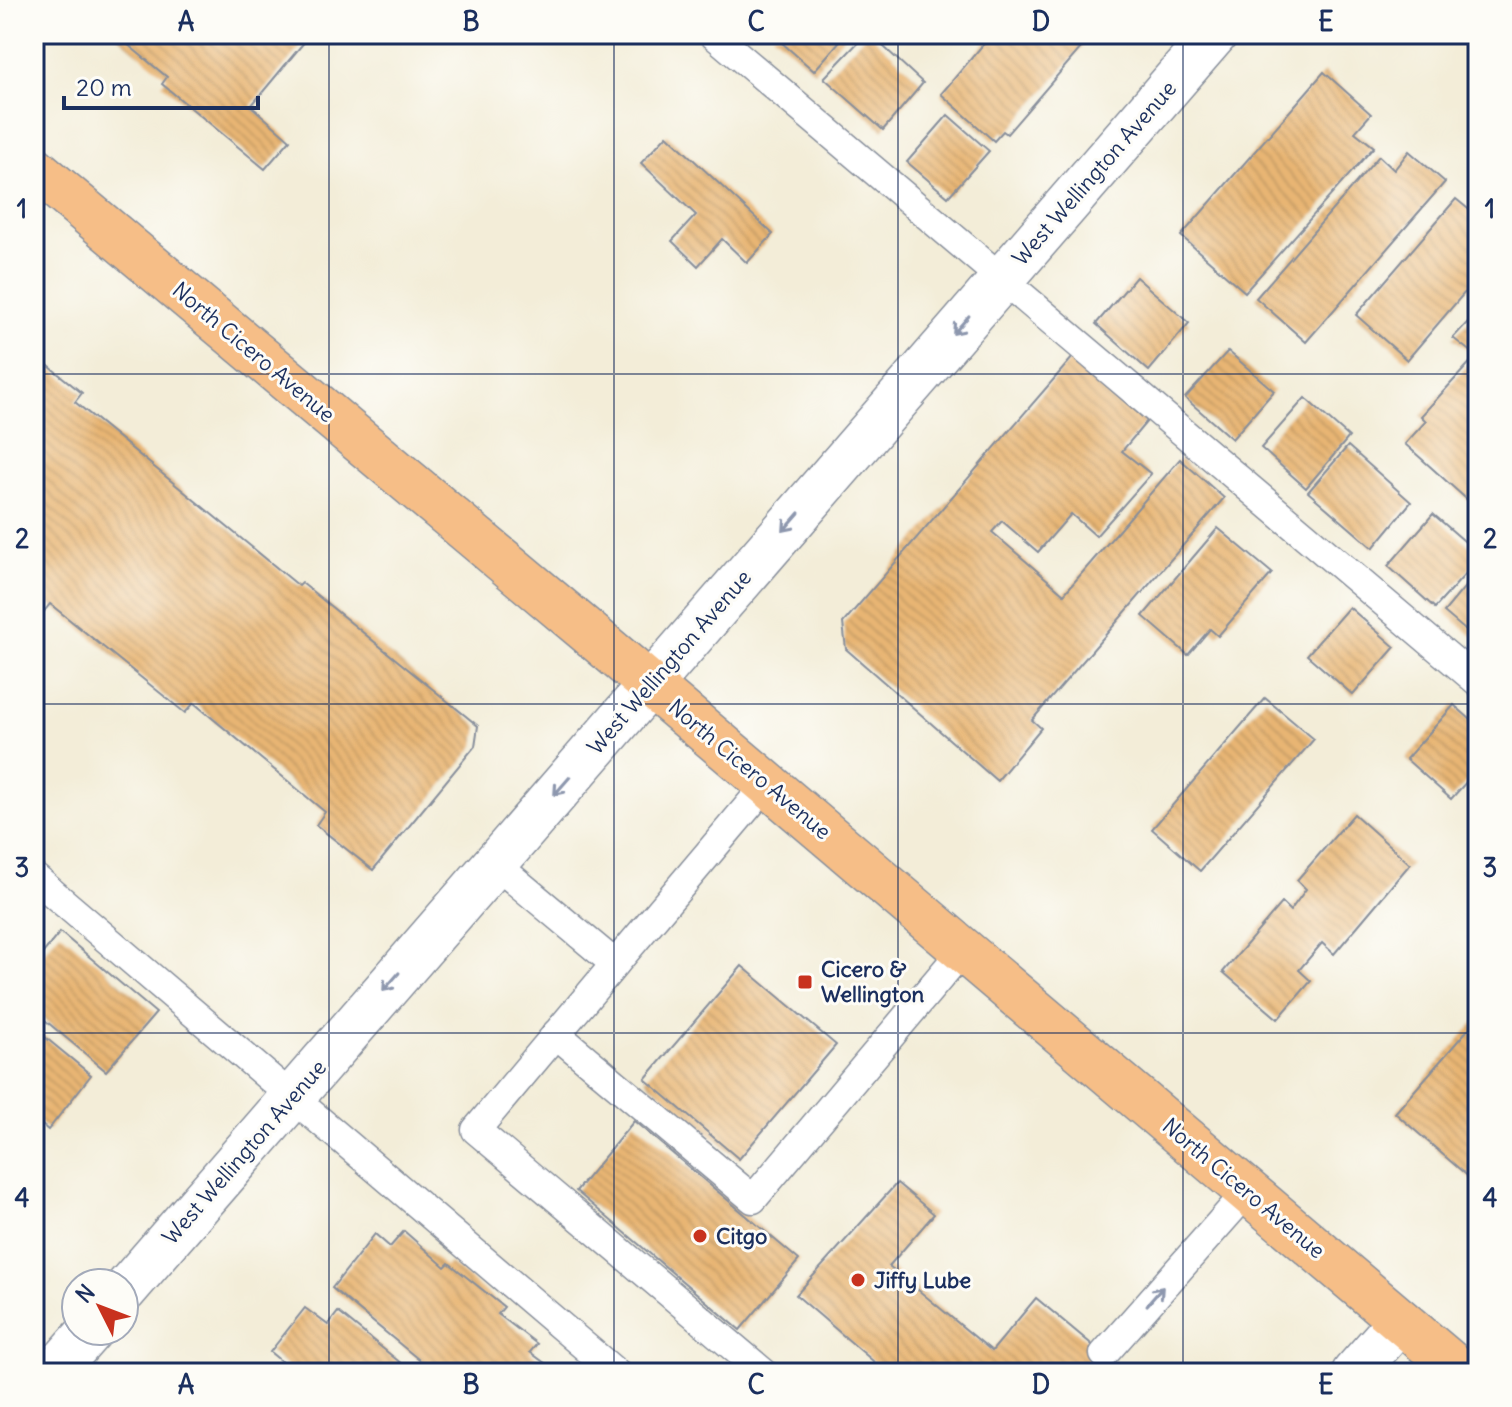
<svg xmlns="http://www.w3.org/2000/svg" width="1512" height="1407" viewBox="0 0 1512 1407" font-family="Delius,sans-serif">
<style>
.building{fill:url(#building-back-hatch)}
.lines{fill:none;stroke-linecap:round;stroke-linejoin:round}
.service-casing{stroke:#878e9b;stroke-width:31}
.minor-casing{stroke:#878e9b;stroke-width:47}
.primary-casing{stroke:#878e9b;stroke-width:47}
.service{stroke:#fff;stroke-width:28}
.minor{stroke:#fff;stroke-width:44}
.primary{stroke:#f6be87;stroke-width:44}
.oneway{stroke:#8d97ae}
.grid{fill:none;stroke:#1b2f5e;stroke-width:2;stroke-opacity:0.55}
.poi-dot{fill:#c8321e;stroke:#fdfcf7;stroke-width:3}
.labels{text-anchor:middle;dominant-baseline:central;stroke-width:6;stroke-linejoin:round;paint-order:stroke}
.street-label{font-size:22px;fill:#1b2f5e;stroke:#fdfcf7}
.poi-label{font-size:22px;font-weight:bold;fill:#1b2f5e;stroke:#fdfcf7;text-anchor:start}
.neatline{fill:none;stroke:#1b2f5e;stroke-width:3}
.grid-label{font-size:26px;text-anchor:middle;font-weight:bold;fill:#1b2f5e}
</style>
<defs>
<pattern id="building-back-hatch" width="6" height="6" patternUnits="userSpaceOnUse" patternTransform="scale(2)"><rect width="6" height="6" fill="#e8b573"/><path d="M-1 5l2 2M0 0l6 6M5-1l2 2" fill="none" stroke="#c69c66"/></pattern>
</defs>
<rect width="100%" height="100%" fill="#fdfcf7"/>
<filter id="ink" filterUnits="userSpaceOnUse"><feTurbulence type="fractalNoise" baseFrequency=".0125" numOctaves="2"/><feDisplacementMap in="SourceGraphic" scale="16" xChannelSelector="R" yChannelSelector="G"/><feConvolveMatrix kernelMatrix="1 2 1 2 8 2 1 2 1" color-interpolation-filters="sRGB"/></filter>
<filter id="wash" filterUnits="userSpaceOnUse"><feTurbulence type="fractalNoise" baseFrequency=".006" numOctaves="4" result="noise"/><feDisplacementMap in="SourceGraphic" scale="32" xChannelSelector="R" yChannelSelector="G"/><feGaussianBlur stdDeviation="1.8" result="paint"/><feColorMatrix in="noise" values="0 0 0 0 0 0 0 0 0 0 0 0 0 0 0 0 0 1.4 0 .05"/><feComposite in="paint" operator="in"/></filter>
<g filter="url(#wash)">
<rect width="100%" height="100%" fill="#f3edd8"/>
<g id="blocks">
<g class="building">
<polygon points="115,34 311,34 251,106 290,140 265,169 162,84 167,77"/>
<polygon points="772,34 846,34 814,71"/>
<polygon points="866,34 870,34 923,83 883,130 824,78"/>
<polygon points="992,34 1093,34 1007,134 1003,131 994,141 941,94"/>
<polygon points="1324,72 1371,114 1355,132 1374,147 1245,292 1181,236"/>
<polygon points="948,115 989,151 948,197 907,162"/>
<polygon points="667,135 773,234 747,263 722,239 698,266 672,241 696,215 641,163"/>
<polygon points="1409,151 1445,182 1306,342 1256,298 1379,156 1394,170"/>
<polygon points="1456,199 1478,217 1478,234 1475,237 1478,240 1478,277 1407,360 1356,315"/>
<polygon points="1136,277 1189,323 1149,371 1096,324"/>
<polygon points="1478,311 1478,498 1472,504 1405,444 1426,421 1421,416 1476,356 1453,338"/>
<polygon points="1228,351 1274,391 1232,439 1185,398"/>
<polygon points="34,354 82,393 75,402 299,586 302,583 478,726 475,746 373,870 316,825 325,812 194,703 185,713 50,604 34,624"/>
<polygon points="1073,357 1147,421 1122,451 1151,474 1096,536 1071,514 1038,552 1002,521 992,532 1064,594 1180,459 1224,498 1032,720 1041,728 997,781 846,649 843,623"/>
<polygon points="1305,398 1349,437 1306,488 1261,448"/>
<polygon points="1348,446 1411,502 1373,548 1308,492"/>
<polygon points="1433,514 1478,553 1478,560 1435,608 1388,566"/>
<polygon points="1218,528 1272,573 1218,636 1210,629 1188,655 1143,616"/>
<polygon points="1478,571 1478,641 1444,612"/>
<polygon points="1349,607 1395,647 1353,695 1307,655"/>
<polygon points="1265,698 1314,739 1200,871 1152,829"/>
<polygon points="1454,705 1478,726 1478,769 1451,799 1406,759"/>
<polygon points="1354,814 1410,864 1334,954 1322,943 1299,970 1311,981 1278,1019 1223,972 1282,903 1290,911 1306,889 1297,880"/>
<polygon points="60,932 156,1013 106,1071 34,1011 34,964"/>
<polygon points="742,966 836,1045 739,1159 645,1079"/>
<polygon points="1478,1018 1478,1185 1395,1113"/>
<polygon points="34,1028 91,1075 48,1130 34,1118"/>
<polygon points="634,1121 799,1260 740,1330 576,1191"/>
<polygon points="897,1183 934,1214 889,1266 992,1351 1036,1298 1126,1373 887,1373 796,1295"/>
<polygon points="404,1231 445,1267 449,1263 504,1307 498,1314 537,1344 530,1352 546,1364 539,1373 435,1373 332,1288 375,1234 390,1247"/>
<polygon points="305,1308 328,1325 338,1312 413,1373 282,1373 288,1367 270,1352"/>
</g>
</g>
</g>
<g filter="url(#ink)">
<use href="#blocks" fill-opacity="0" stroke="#878e9b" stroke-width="2"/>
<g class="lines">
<g class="service-casing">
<g id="service">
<polyline points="713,34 1478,682"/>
<polyline points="494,863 615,964 767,784"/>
<polyline points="34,877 616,1373"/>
<polyline points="615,964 476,1130 764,1373"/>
<polyline points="556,1034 753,1199 963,950"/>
<polyline points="1104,1354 1248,1191"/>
</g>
</g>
<g class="minor-casing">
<g id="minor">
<polyline points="124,1291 1215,34"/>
<polyline points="53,1373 90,1331"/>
<polyline points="1354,1373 1400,1321"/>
</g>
</g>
<g class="primary-casing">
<polyline id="primary" points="34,168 588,632 1462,1373"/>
</g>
<use href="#service" class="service"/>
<use href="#minor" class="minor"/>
<use href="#primary" class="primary"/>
</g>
<defs><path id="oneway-shaft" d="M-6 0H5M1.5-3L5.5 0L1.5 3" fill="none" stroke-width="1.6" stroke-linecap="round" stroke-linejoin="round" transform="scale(2)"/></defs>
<g class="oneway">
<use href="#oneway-shaft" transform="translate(961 325) rotate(131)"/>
<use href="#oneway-shaft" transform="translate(791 522) rotate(131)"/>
<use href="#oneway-shaft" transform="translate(562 786) rotate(131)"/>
<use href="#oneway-shaft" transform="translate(391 982) rotate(131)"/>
<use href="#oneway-shaft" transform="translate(1155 1296) rotate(-49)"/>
</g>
</g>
<path class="grid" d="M329,34V1373M614,34V1373M898,34V1373M1183,34V1373M34,374H1478M34,704H1478M34,1033H1478"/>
<g class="poi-dot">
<rect x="797" y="974" width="16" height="16" rx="4"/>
<circle cx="700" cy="1236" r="8"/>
<circle cx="858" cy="1280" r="8"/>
</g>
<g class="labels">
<g class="street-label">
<text transform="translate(1094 173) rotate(-49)">West Wellington Avenue</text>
<text transform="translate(254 352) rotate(40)">North Cicero Avenue</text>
<text transform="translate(669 662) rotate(-49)">West Wellington Avenue</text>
<text transform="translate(750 769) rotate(40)">North Cicero Avenue</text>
<text transform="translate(244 1152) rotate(-49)">West Wellington Avenue</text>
<text transform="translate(1244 1188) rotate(40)">North Cicero Avenue</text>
</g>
<g class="poi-label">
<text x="821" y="969">Cicero &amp;<tspan x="821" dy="25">Wellington</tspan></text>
<text x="716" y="1236">Citgo</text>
<text x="874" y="1280">Jiffy Lube</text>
</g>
</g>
<rect width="1512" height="1407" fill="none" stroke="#fdfcf7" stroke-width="88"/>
<g transform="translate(100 1307) rotate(312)"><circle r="38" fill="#fdfcf7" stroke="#a3aaba" stroke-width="2"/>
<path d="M0-6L14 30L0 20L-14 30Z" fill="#c8321e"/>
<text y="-12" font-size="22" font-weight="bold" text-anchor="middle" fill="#1b2f5e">N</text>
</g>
<path d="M64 96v12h194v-12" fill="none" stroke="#1b2f5e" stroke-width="4"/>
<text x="76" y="96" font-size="24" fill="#1b2f5e" stroke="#fdfcf7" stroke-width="6" paint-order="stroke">20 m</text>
<rect x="44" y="44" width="1424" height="1319" class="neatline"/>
<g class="grid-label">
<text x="186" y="31">A</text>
<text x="471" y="31">B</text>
<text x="756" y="31">C</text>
<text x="1041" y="31">D</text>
<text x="1326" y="31">E</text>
<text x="22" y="218">1</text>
<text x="1490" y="218">1</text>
<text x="22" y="548">2</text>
<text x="1490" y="548">2</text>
<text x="22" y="877">3</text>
<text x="1490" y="877">3</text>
<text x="22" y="1207">4</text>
<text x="1490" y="1207">4</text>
<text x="186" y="1394">A</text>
<text x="471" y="1394">B</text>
<text x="756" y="1394">C</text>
<text x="1041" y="1394">D</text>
<text x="1326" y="1394">E</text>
</g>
</svg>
